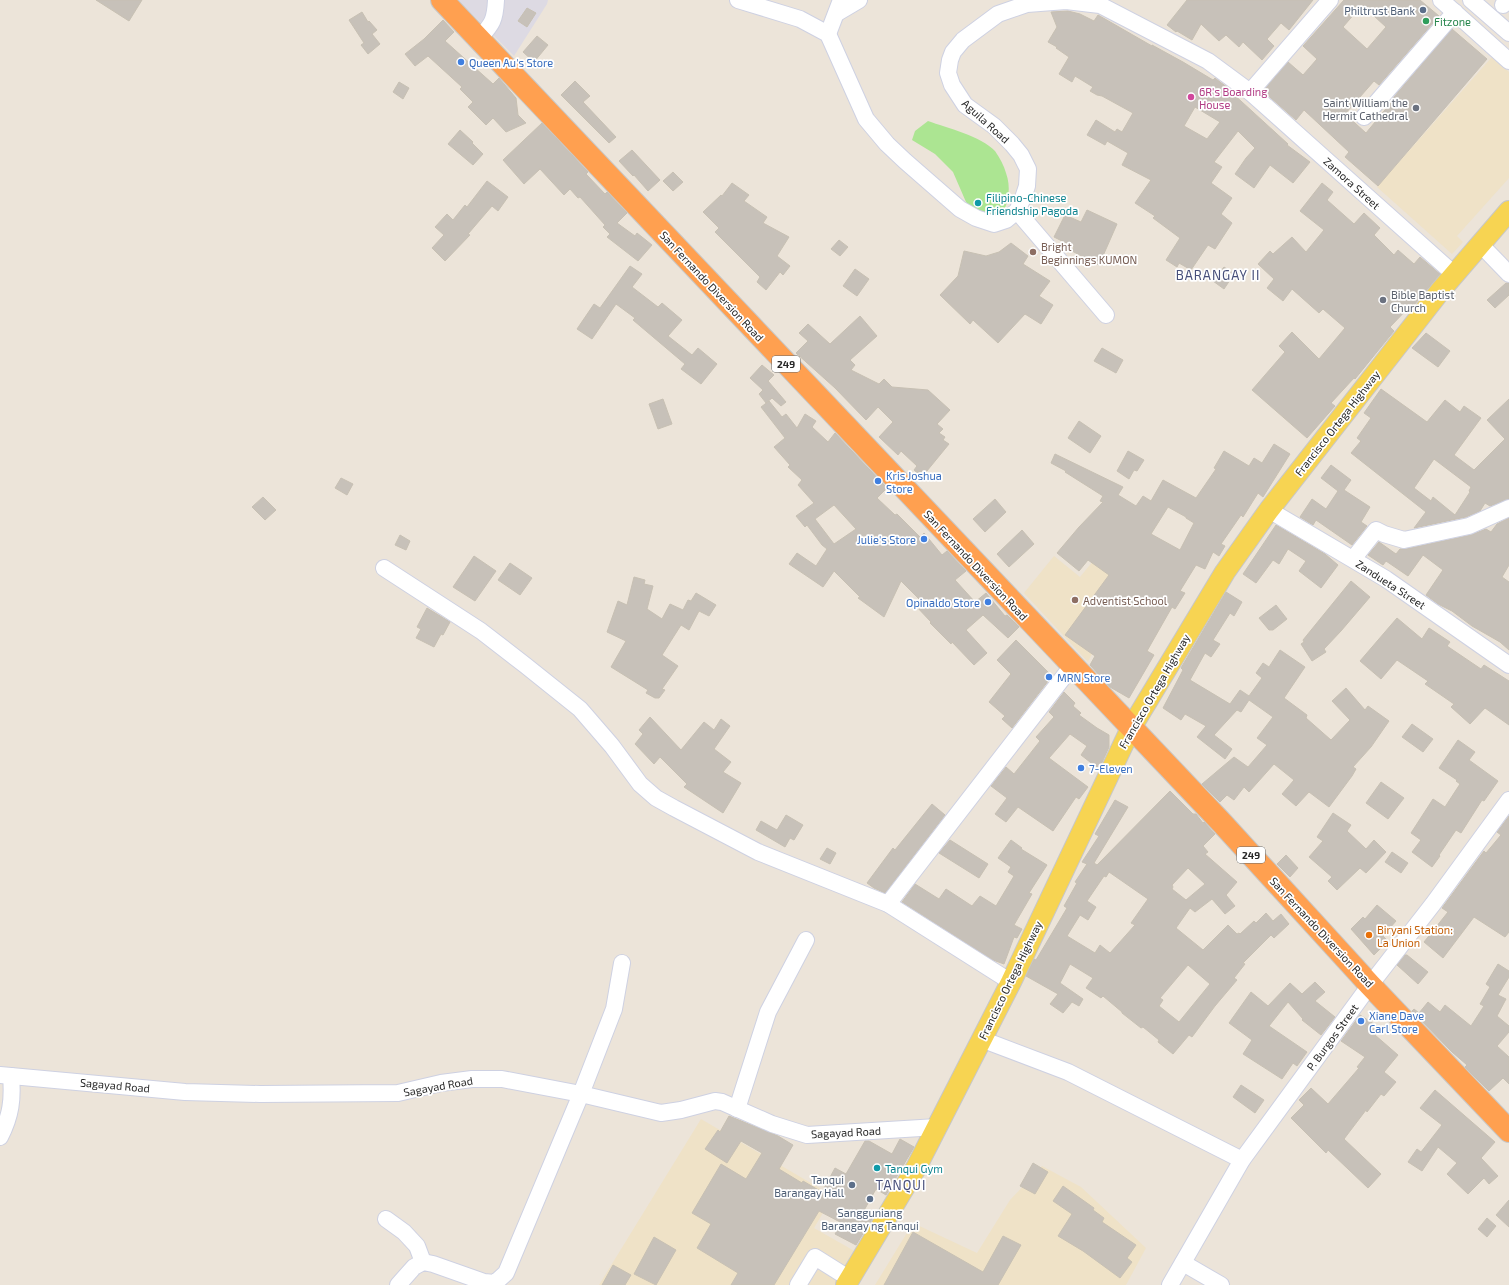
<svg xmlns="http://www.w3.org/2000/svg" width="1509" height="1285" viewBox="0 0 1509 1285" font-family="'Exo 2',sans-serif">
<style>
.industrial{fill:#dddae3}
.education{fill:#efe2c7}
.green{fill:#ace592}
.building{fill:#c7c1b9;stroke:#c7c0b3;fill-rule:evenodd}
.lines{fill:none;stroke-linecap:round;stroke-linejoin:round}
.minor-casing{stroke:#ced1e2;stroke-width:18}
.major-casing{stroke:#c7c7c7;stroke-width:22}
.highway-casing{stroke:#c7c7c7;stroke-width:24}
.minor{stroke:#fff;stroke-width:16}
.major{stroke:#f7d452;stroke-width:20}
.highway{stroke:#ffa050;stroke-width:22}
.service-dot{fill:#5c6f8a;stroke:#fff;stroke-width:1.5}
.leisure-dot{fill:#2e9e5b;stroke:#fff;stroke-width:1.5}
.shop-dot{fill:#3f7fe0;stroke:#fff;stroke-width:1.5}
.hotel-dot{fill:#d1479c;stroke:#fff;stroke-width:1.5}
.worship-dot{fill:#6b7280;stroke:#fff;stroke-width:1.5}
.culture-dot{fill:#0f9aa8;stroke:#fff;stroke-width:1.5}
.education-dot{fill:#8d6e63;stroke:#fff;stroke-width:1.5}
.food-dot{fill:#e8710a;stroke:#fff;stroke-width:1.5}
.labels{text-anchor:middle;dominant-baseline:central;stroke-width:3.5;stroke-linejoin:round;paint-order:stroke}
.shield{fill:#fff;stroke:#686868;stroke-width:1}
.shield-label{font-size:10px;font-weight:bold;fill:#282828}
.service-label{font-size:11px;fill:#4e5e75;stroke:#fff;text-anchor:end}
.leisure-label{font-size:11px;fill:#27864d;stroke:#fff;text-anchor:start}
.shop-label{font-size:11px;fill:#366cbe;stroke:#fff;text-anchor:start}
.hotel-label{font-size:11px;fill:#b23c85;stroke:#fff;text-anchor:start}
.worship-label{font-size:11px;fill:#5b616d;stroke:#fff;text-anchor:end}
.street-label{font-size:11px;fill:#282828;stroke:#fff}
.culture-label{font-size:11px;fill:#0d838f;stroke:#fff;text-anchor:start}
.education-label{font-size:11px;fill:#785e54;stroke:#fff;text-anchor:start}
.food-label{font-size:11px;fill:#c56008;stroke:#fff;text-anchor:start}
.quarter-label{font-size:13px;letter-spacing:1px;fill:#474f7a;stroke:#fff}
</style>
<rect width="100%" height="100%" fill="#ece4d9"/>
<polygon class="industrial" points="458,0 548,0 547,4 514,56"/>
<g class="education">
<polygon points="1492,57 1509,72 1509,178 1457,236 1463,242 1452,254 1377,187"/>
<polygon points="1108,543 1128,570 1103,632 1088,662 1024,593 1054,556 1080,577"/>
<polygon points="701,1119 833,1196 814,1228 858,1253 839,1285 599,1285"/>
<polygon points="1042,1166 1081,1187 1146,1248 1126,1285 875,1285 913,1223 977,1253 1010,1200"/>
</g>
<path class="green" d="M928,121C947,128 981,136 995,151C1000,158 1004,166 1006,173C1011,187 1009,201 1002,215L993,218L974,213L966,202L953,172L935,154L912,140L915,131Z"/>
<g class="building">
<polygon points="96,0 142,0 129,21"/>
<polygon points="1187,0 1313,0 1289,30 1281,23 1267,39 1274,46 1262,60 1243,42 1239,47 1226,35 1219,41 1201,24 1192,40 1177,31 1176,32 1167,25"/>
<path d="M1344,0H1420L1439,16L1379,85L1374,81L1345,114L1366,133L1394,99L1393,98L1452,29L1487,59L1378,186L1345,157L1349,152L1304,110L1296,120L1263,91L1288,62L1303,75L1317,59L1303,46ZM1362,5L1386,27L1367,49L1343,27Z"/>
<polygon points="527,8 536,13 527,27 518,21"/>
<path d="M1068,11L1080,14L1094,21L1098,15L1152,46V45L1183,62L1213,80L1215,78L1220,82L1231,90L1230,91L1288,144L1287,145L1310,162L1293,183L1270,165L1254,188L1235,174L1246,158L1255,148L1238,131L1214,162L1222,167L1211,183L1232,198L1221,214L1232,223L1215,249L1208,245L1191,270L1179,263L1177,267L1166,260L1180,238L1153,218L1155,216L1135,203L1151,180L1122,165L1128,153L1107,141L1105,145L1087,135L1096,120L1115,132L1117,129L1122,132L1133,113L1102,96L1097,95L1090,91L1093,87L1075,76L1072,82L1059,74L1069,57L1056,48L1057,47L1048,42L1057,27L1051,12ZM1195,107L1220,122L1207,139L1184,126Z"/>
<polygon points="362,12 368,22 369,21 377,30 372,34 380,44 368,54 361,45 364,43 349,20"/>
<polygon points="443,20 454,32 445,41 493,84 499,78 516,98 518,115 526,123 506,132 493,118 486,125 468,107 473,102 460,89 462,87 428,56 415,66 405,54 424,39"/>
<polygon points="537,36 548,45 534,62 523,52"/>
<polygon points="575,81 590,96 583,102 616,137 609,143 561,95"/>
<polygon points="399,82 409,88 403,99 393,92"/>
<polygon points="542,123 588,172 586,174 605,194 607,192 627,213 617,223 635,236 637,233 652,245 638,261 607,237 610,234 603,227 605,225 580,197 578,198 570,189 564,195 540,169 524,184 503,160"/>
<polygon points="460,130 473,142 472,143 483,154 473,165 448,144"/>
<polygon points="632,150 660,180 648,191 634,175 633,176 619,161"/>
<polygon points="673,172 683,182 673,191 663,181"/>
<polygon points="487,181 508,197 498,211 492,206 468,234 470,235 445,261 432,248 444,235 435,227 447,214 453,220 465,205 467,207"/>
<polygon points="732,183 749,195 744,201 767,217 763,223 789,237 777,256 790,266 783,275 780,272 766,290 757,282 760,277 715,232 719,228 703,212 721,195 722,196"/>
<polygon points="1322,183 1333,192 1327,200 1354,224 1364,213 1380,228 1374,235 1394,255 1398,250 1414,264 1420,257 1440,274 1414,305 1412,304 1390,327 1394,331 1355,379 1354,378 1331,403 1335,406 1307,438 1252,390 1285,352 1279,346 1292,332 1319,359 1345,328 1323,309 1319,313 1292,289 1283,301 1267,288 1274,279 1258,264 1270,251 1273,254 1292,237 1306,252 1324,230 1300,211"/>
<polygon points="1087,210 1117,224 1099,265 1072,251 1074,247 1054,237 1065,215 1081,222"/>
<polygon points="839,240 848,247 840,256 831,249"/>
<polygon points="1011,243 1028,256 1023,264 1050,281 1039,296 1053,305 1041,324 1025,314 998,343 973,320 970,324 940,295 958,276 964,251 986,256 999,252"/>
<polygon points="630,266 642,274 632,287 658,307 662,303 682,320 668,336 692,355 698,348 717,364 701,384 681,369 685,364 633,320 635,318 616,304 592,339 577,329 594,304 600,308"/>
<polygon points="1224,267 1234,274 1224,289 1213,281"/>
<polygon points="855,269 869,279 857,296 843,286"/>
<polygon points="1506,283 1509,283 1509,295 1495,308 1487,300"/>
<polygon points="860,316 877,336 850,360 855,365 851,370 879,384 884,379 892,387 928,390 950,410 937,424 943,429 939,433 945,437 943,440 949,444 922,477 914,470 917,466 901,451 898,455 879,437 893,422 878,407 866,420 835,388 796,353 808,341 799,333 808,324 830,344"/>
<polygon points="1426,333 1450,351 1438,367 1412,348"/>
<polygon points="1102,348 1123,360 1116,373 1094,361"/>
<polygon points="762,365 774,375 768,381 786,402 781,406 772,398 766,403 759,394 763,390 750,378"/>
<path d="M1381,389L1427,422L1445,400L1460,412L1464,406L1481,418L1454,455L1474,470L1505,439L1487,420L1509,399V499L1490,506L1485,503L1480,511L1466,517L1414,528L1426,512L1351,453L1361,441L1357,438L1371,418L1364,413ZM1434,459L1471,487L1469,491L1470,492L1455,515L1433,497L1431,501L1414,488Z"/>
<polygon points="663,399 672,424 658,429 649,404"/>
<path d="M769,401L782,417L786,414L797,428L805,414L816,421L812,427L828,442L835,433L887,488L877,498L895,515L897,514L920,537L924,533L942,555L947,551L966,571L955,580L975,602L986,593L1005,616L1007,615L1019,627L1008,638L983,615L966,630L987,653L974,665L952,642L951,644L930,623L931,622L915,605L920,600L901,581L884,617L858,598L860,597L834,571L823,587L789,564L797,553L816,566L827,549L822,545L807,525L805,527L796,516L814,503L798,485L802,480L788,467L790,465L774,447L785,438L761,407ZM834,505L856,529L834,544L815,519Z"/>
<polygon points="1079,421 1101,436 1090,453 1068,438"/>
<path d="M1274,444L1290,454L1263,497L1258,493L1243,517L1241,515L1221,544L1225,546L1219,556L1213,552L1205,569L1196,565L1180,591L1185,593L1175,609L1172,607L1147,651L1154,655L1129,698L1110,687L1090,665L1095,656L1065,635L1109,575L1088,560L1079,571L1057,553L1079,527L1103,502L1100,501L1103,496L1065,472L1066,471L1051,463L1055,454L1123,487L1118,495L1136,506L1143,496L1151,501L1163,480L1196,498L1216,469L1214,468L1224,451L1249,466L1254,458L1262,463ZM1168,507L1186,517V518L1194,523L1180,550L1151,534Z"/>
<polygon points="1128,451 1144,460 1137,471 1134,470 1129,479 1117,471"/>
<polygon points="1331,465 1351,480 1344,490 1370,507 1361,522 1367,526 1352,545 1316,520 1313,525 1300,517 1312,499 1326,509 1338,491 1321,478"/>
<polygon points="341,478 353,484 347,495 335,488"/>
<polygon points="263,497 276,510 265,520 252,507"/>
<polygon points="995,499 1006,512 985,532 973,519"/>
<polygon points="1509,518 1509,565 1502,577 1509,582 1509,650 1500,642 1472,626 1452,611 1438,604 1426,595 1443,570 1423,555 1408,576 1386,561 1383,565 1368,555 1379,542 1396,554 1400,549 1406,549 1471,535 1486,529 1491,532 1497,524"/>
<polygon points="1276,525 1325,554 1338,565 1321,588 1299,571 1306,561 1288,549 1279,564 1273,560 1256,583 1243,574"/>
<polygon points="1022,530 1034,544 1009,567 997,554"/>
<polygon points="400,535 410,541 406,550 395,545"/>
<polygon points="474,556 496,571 475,601 453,587"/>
<polygon points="510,563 532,578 520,595 498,580"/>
<polygon points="634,577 645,580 644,584 653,586 647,609 662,619 670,604 683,610 688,600 691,601 696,593 716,605 709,616 699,611 689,630 681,625 662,655 678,666 662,689 665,690 659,698 655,698 646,693 648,690 611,667 626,641 607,632 618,601 627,605"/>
<polygon points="1351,581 1370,597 1341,631 1324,649 1326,652 1312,661 1301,644 1304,642 1303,640"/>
<polygon points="1226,592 1242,602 1234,616 1230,613 1213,640 1220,644 1211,657 1205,653 1190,680 1230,704 1240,690 1249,696 1262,678 1256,673 1263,663 1269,667 1280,650 1305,667 1284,698 1307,715 1306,718 1331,740 1350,720 1332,701 1346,688 1365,710 1368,706 1389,721 1371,747 1353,767 1356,769 1352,776 1329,807 1309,792 1296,806 1282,794 1294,780 1274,764 1249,792 1244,787 1234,800 1227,795 1220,802 1202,784 1234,757 1248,767 1267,745 1257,738 1273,717 1249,700 1241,712 1237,710 1214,735 1232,749 1225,759 1197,737 1206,726 1185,714 1181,720 1163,708 1183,670 1181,668"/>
<polygon points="1276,605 1287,619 1273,630 1269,630 1259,618"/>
<polygon points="427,608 450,622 443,635 441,634 434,647 416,638 421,629 417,627"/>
<polygon points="1397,618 1422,639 1429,628 1450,642 1447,646 1481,669 1484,665 1509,681 1509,725 1485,708 1470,724 1451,707 1454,704 1425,684 1428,681 1397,660 1381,679 1360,661"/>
<polygon points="1016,640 1052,676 1012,728 1002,719 1005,716 989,702 1011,674 997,660"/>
<polygon points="1064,692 1075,703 1073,706 1081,713 1079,715 1097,728 1109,735 1109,747 1099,769 1081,755 1087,746 1070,734 1049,758 1088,787 1079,799 1076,797 1053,831 1018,807 1006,822 995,814 1007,798 991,786 1006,767 1014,774 1040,741 1036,737 1054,717 1049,712"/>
<polygon points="650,717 681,750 704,722 714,730 721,719 730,726 714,749 731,762 723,772 741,783 723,813 684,787 687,784 660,757 654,764 635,744 643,734 639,730"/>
<polygon points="1412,724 1433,739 1423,752 1402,737"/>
<polygon points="1458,740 1475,752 1469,760 1498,781 1484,801 1482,800 1461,833 1456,830 1439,855 1440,856 1432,867 1412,852 1421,840 1411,833 1433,799 1445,807 1460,784 1456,781 1457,780 1439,768"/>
<polygon points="1381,782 1404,798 1388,819 1366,803"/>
<path d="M1170,791L1193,814H1196L1203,823L1204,822L1215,834L1203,846L1208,852L1205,854L1237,882L1226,895L1235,906L1225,914L1212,899L1195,912L1190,908L1176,928L1203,950L1228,925L1237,934L1239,933L1240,934L1254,921L1256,923L1266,913L1273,921L1281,914L1289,924L1274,938L1271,935L1243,963L1245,964L1234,978L1237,980L1215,1006L1192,1037L1189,1035L1173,1054L1158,1042L1159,1040L1143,1027L1141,1028L1122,1013V1012L1103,996L1101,998L1086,988L1093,978L1070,964L1060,983L1083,999L1079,1006L1072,1002L1063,1013L1050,1004L1058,994L1026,976L1034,959L1036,960L1067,908L1064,906L1077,883L1075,882L1087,864L1082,862L1099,836L1095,834L1115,800L1128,807L1094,863L1097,865ZM1188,868L1205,884L1186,900L1172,889L1173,887L1172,885ZM1109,872L1148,899L1131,923L1135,925L1110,953L1100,945L1095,953L1067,936L1080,915L1088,920L1096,907L1087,901L1104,876L1106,877ZM1188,965L1210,984L1179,1022L1159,1006L1163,1000L1160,998Z"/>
<polygon points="932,804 945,815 885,893 874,888 867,883 893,848 895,850"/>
<polygon points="1333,813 1351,825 1347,831 1366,849 1374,840 1386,852 1366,873 1360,868 1337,890 1328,881 1332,877 1309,857 1323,841 1317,837"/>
<polygon points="786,815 803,825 794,840 790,838 785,847 756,830 761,821 777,830"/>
<polygon points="1509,816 1509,932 1505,937 1474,917 1443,958 1424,942 1448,912 1442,908 1484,851 1486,853 1501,835 1497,832"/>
<polygon points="950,840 988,864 979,878 939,853"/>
<polygon points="1011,840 1022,848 1021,849 1047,865 1029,893 1032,894 1014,925 1022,929 1017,938 1014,937 1004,964 993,960 902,902 915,884 939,899 946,889 972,906 980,896 996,906 1014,876 1008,872 1011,867 998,858"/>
<polygon points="827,848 836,853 830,864 820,859"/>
<polygon points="1392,852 1408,863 1401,873 1385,862"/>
<polygon points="1286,855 1298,868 1290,877 1277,864"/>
<polygon points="1377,905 1396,921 1383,936 1388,941 1374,955 1351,929 1363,917 1365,919"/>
<polygon points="1405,955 1407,955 1428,972 1418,984 1397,965"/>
<polygon points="1498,964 1509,971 1509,977 1498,995 1506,999 1497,1016 1509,1026 1509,1032 1497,1046 1509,1057 1509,1084 1503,1078 1489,1091 1465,1067 1467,1065 1452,1052 1412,1011 1414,1009 1419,1013 1428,1002 1440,1012 1445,1005 1471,1026 1484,1006 1480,1004 1490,987 1486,984"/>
<polygon points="1315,982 1325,992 1315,1001 1335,1017 1321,1035 1302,1020 1303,1019 1288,1002 1269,1026 1307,1052 1297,1066 1293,1063 1282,1079 1243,1054 1252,1040 1229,1023 1251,992 1268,1006 1290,983 1302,994"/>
<polygon points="1360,1015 1380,1028 1375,1035 1398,1055 1384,1072 1396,1082 1384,1096 1381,1094 1367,1112 1366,1110 1344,1139 1381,1174 1368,1188 1328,1150 1326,1153 1291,1118 1304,1105 1299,1100 1311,1088 1328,1104 1359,1068 1357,1067 1365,1057 1341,1041"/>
<polygon points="1241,1085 1264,1100 1255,1113 1233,1097"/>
<polygon points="1435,1090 1495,1142 1481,1158 1498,1176 1489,1184 1484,1178 1468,1194 1447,1174 1457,1163 1438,1147 1422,1171 1408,1162 1417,1149 1421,1152 1442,1125 1420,1108"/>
<polygon points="729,1116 778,1136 793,1145 779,1169 802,1183 803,1181 822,1192 835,1168 846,1174 865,1141 869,1141 892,1154 900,1139 914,1147 886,1195 876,1189 862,1214 872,1219 856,1245 835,1234 842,1223 819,1211 774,1285 731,1285 738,1273 697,1248 711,1224 692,1213 721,1164 746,1179 762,1153 741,1141 727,1163 705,1149 718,1130 720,1132"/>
<polygon points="1033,1163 1048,1172 1035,1194 1020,1186"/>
<polygon points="1063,1186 1094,1208 1093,1210 1104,1218 1102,1222 1136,1245 1127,1258 1132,1262 1120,1278 1083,1251 1058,1236 1072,1214 1053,1201"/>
<polygon points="1509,1200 1509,1227 1496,1215"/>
<polygon points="1487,1218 1496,1226 1487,1237 1478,1229"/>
<polygon points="913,1232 983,1272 1003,1236 1021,1245 998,1285 884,1285"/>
<polygon points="654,1237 676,1250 656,1285 634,1274"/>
<polygon points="613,1265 631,1275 625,1285 602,1285"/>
</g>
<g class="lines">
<g class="minor-casing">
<g id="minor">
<polyline points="738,0 800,19 828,34 866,119 887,144 905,161 960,209 976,218 994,224 1006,220 1017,211 1023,198 1027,186 1028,169 1021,155 1012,144 994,126 965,105 952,85 948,73 950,60 953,52 963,40 998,14 1027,4 1066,1 1100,5 1208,61 1250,92 1454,274"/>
<polyline points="1441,0 1509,61"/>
<polyline points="1471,0 1509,33"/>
<polyline points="1503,5 1508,0"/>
<polyline points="837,13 859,0"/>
<polyline points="828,34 841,0"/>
<path d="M479,39C492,24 495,21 496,0"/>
<polyline points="1250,92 1330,0"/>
<polyline points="1364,117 1455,12"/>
<polyline points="1017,211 1106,315"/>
<polyline points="1481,245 1509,274"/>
<polyline points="1269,510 1386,579 1509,665"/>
<polyline points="1353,559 1376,530 1384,534 1404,540 1469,526 1509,508"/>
<polyline points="384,568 481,631 525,665 580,709 612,746 640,784 656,798 674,808 758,852 888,904 1011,982"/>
<polyline points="888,904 1072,666"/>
<polyline points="981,1039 1068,1072 1242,1160"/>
<polyline points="0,1075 185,1092 260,1094 398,1093 441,1083 472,1079 502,1079 581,1094 661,1113 681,1110 715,1101 722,1102 772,1124 807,1135 937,1127"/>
<polyline points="737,1109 768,1012 806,940"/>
<path d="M0,1137C11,1116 13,1099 11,1076"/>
<polyline points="386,1219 404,1232 417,1246 423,1262"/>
<polyline points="1183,1263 1221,1285"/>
<polyline points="398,1285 414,1267 423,1262 433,1264 484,1282 495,1283 506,1273 581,1094 614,1009 622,963"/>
<polyline points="798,1285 815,1257 850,1279"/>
<polyline points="1170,1285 1242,1160 1370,985 1433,904 1509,800"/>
</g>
</g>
<g class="major-casing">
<polyline id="major" points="846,1285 916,1168 1011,982 1131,728 1225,572 1269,510 1441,290 1509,211"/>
</g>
<g class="highway-casing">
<polyline id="highway" points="442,0 1222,823 1370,985 1509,1131"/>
</g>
<use href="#minor" class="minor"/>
<use href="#major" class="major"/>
<use href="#highway" class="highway"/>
</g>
<g class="service-dot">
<circle cx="1423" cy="10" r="4"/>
<circle cx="852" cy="1185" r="4"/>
<circle cx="870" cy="1199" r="4"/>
</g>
<circle class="leisure-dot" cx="1426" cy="21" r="4"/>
<g class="shop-dot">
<circle cx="461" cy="62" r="4"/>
<circle cx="878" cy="481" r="4"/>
<circle cx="924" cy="539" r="4"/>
<circle cx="988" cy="602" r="4"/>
<circle cx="1049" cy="677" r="4"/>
<circle cx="1081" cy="768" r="4"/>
<circle cx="1361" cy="1021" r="4"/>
</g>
<circle class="hotel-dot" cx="1191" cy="97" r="4"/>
<g class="worship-dot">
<circle cx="1416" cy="108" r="4"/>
<circle cx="1383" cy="300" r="4"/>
</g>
<g class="culture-dot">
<circle cx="978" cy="203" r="4"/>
<circle cx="877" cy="1168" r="4"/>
</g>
<g class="education-dot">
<circle cx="1033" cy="252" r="4"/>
<circle cx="1075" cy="600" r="4"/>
</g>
<circle class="food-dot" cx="1369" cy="935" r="4"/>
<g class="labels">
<g class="shield">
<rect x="772" y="356" width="28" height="16" rx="3"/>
<rect x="1237" y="847" width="28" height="16" rx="3"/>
</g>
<g class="shield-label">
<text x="786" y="364">249</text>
<text x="1251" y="855">249</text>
</g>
<g class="service-label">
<text x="1415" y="10">Philtrust Bank</text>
<text x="844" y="1179">Tanqui<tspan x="844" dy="13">Barangay Hall</tspan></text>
<text x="870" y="1212" text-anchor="middle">Sangguniang<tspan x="870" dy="13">Barangay ng Tanqui</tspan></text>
</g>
<g class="leisure-label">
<text x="1434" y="21">Fitzone</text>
</g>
<g class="shop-label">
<text x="469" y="62">Queen Au's Store</text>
<text x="886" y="475">Kris Joshua<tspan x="886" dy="13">Store</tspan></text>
<text x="916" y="539" text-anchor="end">Julie's Store</text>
<text x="980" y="602" text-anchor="end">Opinaldo Store</text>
<text x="1057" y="677">MRN Store</text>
<text x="1089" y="768">7-Eleven</text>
<text x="1369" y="1015">Xiane Dave<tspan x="1369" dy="13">Carl Store</tspan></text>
</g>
<g class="hotel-label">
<text x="1199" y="91">6R's Boarding<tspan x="1199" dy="13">House</tspan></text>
</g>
<g class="worship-label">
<text x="1408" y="102">Saint William the<tspan x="1408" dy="13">Hermit Cathedral</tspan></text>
<text x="1391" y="294" text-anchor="start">Bible Baptist<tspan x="1391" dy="13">Church</tspan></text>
</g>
<g class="street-label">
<text transform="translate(986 121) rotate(42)">Aguila Road</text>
<text transform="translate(1352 183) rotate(42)">Zamora Street</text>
<text transform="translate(712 286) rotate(47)">San Fernando Diversion Road</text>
<text transform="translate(1337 423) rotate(-52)">Francisco Ortega Highway</text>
<text transform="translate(976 565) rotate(47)">San Fernando Diversion Road</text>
<text transform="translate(1391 584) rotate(33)">Zandueta Street</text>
<text transform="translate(1154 691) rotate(-60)">Francisco Ortega Highway</text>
<text transform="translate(1322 932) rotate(47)">San Fernando Diversion Road</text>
<text transform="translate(1010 980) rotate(-64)">Francisco Ortega Highway</text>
<text transform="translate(1332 1037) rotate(-54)">P. Burgos Street</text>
<text transform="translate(115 1085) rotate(5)">Sagayad Road</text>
<text transform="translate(438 1086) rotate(-10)">Sagayad Road</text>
<text transform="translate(846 1132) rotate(-3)">Sagayad Road</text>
</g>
<g class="culture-label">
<text x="986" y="197">Filipino-Chinese<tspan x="986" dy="13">Friendship Pagoda</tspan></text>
<text x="885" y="1168">Tanqui Gym</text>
</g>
<g class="education-label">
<text x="1041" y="246">Bright<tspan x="1041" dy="13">Beginnings KUMON</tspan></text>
<text x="1083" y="600">Adventist School</text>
</g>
<g class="food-label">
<text x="1377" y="929">Biryani Station:<tspan x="1377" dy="13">La Union</tspan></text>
</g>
<g class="quarter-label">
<text x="1218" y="275">BARANGAY II</text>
<text x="901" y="1185">TANQUI</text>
</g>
</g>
</svg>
